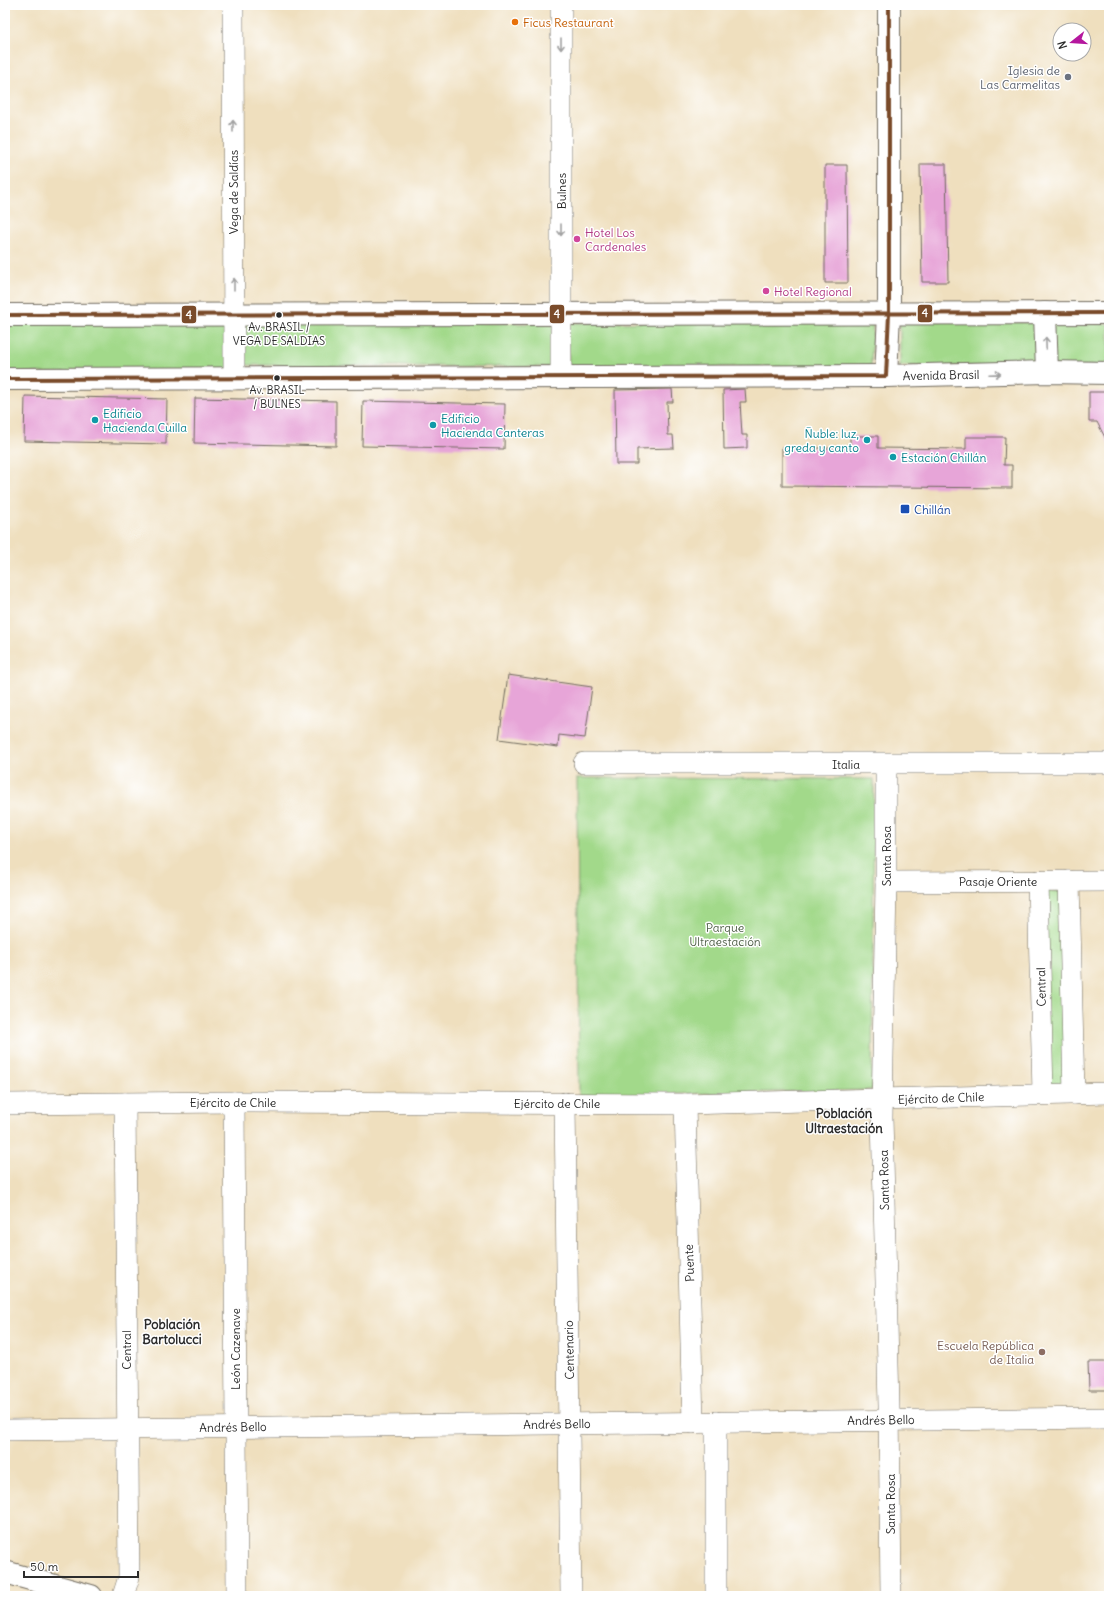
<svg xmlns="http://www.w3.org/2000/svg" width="1114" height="1601" viewBox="0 0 1114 1601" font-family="Delius,sans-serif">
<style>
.green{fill:#a2d98a;stroke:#66825a}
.building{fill:#e7a5d8}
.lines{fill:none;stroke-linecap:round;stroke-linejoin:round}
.minor-casing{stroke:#706a5e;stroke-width:22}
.major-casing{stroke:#706a5e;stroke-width:24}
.minor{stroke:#fff;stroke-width:21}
.major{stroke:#fff;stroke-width:22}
.bus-1-casing{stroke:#fff;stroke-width:7}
.bus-1{stroke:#7a4b2a;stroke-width:4}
.oneway{stroke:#a0a0a0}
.food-dot{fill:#e8710a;stroke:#fff;stroke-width:1.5}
.worship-dot{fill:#6b7280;stroke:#fff;stroke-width:1.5}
.hotel-dot{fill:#d1479c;stroke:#fff;stroke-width:1.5}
.bus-dot{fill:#2b2b2b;stroke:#fff;stroke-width:1.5}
.culture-dot{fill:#0f9aa8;stroke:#fff;stroke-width:1.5}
.transit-dot{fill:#1a4fb4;stroke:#fff;stroke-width:1.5}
.education-dot{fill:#8d6e63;stroke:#fff;stroke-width:1.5}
.labels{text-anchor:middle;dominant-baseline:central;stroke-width:3;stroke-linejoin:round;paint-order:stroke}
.bus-label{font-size:11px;fill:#2b2b2b;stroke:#fff}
.food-label{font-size:12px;fill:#c56008;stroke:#fff;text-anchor:start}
.worship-label{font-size:12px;fill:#5b616d;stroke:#fff;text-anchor:end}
.street-label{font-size:12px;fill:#2b2b2b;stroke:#fff}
.hotel-label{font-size:12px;fill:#b23c85;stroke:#fff;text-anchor:start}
.culture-label{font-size:12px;fill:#0d838f;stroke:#fff;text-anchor:start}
.transit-label{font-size:12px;fill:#164399;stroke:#fff;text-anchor:start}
.park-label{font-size:12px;fill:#4f5f48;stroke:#fff}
.education-label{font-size:12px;fill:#785e54;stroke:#fff;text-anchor:end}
.neighbourhood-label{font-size:13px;font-weight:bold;fill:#2b2b2b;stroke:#fff}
.line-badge{stroke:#fff;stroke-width:1.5}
.badge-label{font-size:11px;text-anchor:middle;font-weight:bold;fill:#fff}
</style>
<rect width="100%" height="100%" fill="#fff"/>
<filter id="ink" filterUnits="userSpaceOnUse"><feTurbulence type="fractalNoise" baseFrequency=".025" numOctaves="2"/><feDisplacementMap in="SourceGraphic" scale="8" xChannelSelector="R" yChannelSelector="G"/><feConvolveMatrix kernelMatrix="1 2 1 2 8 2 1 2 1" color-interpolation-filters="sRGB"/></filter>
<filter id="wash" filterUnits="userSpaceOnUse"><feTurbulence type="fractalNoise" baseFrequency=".012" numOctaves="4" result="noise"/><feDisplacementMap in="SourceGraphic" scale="16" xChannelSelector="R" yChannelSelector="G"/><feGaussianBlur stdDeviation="0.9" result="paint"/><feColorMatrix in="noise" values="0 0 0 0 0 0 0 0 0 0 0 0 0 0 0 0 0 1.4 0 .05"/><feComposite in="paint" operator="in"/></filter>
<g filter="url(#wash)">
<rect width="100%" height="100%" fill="#efdfbe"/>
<g class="green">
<polygon points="242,320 553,324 554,367 242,365"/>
<polygon points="900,320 1109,324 1109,366 900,366"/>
<polygon points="5,321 228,321 229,372 5,373"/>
<polygon points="873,321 871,366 569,368 567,323"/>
<polygon points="577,778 874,779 872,1090 579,1096"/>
<polygon points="1042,891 1063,891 1068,1084 1047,1085"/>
</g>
<g id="blocks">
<g class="building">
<polygon points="920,164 946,164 948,282 922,282"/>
<polygon points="825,165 847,165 848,283 825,283"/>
<polygon points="672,389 673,402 667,402 668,435 673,435 674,448 637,449 637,464 616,464 615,390"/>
<polygon points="745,389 746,402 740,402 742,435 747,435 747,448 724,449 723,390"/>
<polygon points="1089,392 1109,392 1109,445 1097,422 1089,422"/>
<polygon points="25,396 167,399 166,444 24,441"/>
<polygon points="195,398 336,401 336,446 194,443"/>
<polygon points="363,401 505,404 504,449 362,446"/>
<polygon points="850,436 878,436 878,448 966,449 966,437 1005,437 1004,465 1012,465 1012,488 782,486 782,448 850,448"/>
<polygon points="508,675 592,687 585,738 559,735 558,747 499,739"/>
<polygon points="1088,1362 1109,1362 1109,1390 1089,1390"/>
</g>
</g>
</g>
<g filter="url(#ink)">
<use href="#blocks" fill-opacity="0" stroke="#706a5e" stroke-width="1"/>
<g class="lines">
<g class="minor-casing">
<g id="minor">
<polyline points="233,5 234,379"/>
<polyline points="561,5 561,377"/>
<polyline points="584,763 1109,763"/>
<polyline points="886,764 886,882 882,1117 889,1406 891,1596"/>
<polyline points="1038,881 1043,1094"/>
<polyline points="1069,881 1074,1094"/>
<polyline points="886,882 1109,881"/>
<polyline points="234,1102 237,1596"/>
<polyline points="565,1103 571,1596"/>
<polyline points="5,1104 234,1102 685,1104 1109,1093"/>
<polyline points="685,1104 693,1423"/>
<polyline points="5,1430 1109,1418"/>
<polyline points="123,1596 129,1577 125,1103"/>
<polyline points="716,1596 716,1422"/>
</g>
</g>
<g class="major-casing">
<g id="major">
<polyline points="1045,313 1047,372"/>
<polyline points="5,315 1109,313"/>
<polyline points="886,376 889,314 889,5"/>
<polyline points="5,379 886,376 1047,372 1109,373"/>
<polyline points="5,1572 91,1596"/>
</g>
</g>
<use href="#minor" class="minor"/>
<use href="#major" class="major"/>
<g class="bus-1-casing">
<g id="bus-1">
<polyline points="5,315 1109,313"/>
<polyline points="5,379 886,376 889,314 889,5"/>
</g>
</g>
<use href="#bus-1" class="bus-1"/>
</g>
<defs><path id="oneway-shaft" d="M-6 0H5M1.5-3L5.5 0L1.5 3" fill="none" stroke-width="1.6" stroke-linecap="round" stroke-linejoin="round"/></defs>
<g class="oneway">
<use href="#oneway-shaft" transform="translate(561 44) rotate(90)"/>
<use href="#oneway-shaft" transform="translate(233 126) rotate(-90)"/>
<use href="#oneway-shaft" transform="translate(561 230) rotate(90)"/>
<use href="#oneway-shaft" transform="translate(234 284) rotate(-90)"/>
<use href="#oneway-shaft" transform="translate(1046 343) rotate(-92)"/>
<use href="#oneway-shaft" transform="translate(995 374) rotate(-2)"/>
</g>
</g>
<circle class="food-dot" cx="515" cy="22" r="4"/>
<circle class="worship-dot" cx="1068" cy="77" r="4"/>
<g class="hotel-dot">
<circle cx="577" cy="239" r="4"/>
<circle cx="766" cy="291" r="4"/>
</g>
<g class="bus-dot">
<circle cx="279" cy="315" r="3.5"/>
<circle cx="277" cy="378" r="3.5"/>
</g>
<g class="culture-dot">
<circle cx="95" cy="420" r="4"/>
<circle cx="433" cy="425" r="4"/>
<circle cx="867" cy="440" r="4"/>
<circle cx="893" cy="457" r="4"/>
</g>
<rect class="transit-dot" x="900" y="504" width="10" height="10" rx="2"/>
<circle class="education-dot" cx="1042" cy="1352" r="4"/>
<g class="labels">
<g class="bus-label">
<text x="279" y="327">Av. BRASIL /<tspan x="279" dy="14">VEGA DE SALDIAS</tspan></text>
<text x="277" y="390">Av. BRASIL<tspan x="277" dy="14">/ BULNES</tspan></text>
</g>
<g class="food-label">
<text x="523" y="22">Ficus Restaurant</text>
</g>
<g class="worship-label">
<text x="1060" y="70">Iglesia de<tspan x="1060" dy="14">Las Carmelitas</tspan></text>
</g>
<g class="street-label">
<text transform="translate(561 191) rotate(-90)">Bulnes</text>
<text transform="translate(233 192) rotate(-90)">Vega de Saldías</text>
<text transform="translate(941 375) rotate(-1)">Avenida Brasil</text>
<text x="846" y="764">Italia</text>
<text transform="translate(886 856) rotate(-90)">Santa Rosa</text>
<text x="998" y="881">Pasaje Oriente</text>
<text transform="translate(1041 987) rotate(-91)">Central</text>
<text transform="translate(941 1098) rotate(-2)">Ejército de Chile</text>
<text x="233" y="1102">Ejército de Chile</text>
<text x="557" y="1103">Ejército de Chile</text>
<text transform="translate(884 1180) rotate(-91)">Santa Rosa</text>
<text transform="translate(689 1263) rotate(-92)">Puente</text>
<text transform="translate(235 1349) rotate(-90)">León Cazenave</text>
<text transform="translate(126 1350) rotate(-90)">Central</text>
<text transform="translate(569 1350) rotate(-91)">Centenario</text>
<text transform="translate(881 1420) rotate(-1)">Andrés Bello</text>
<text transform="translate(557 1424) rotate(-1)">Andrés Bello</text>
<text transform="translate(233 1427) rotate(-1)">Andrés Bello</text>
<text transform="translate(890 1504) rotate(-90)">Santa Rosa</text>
</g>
<g class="hotel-label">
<text x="585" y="232">Hotel Los<tspan x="585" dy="14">Cardenales</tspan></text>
<text x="774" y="291">Hotel Regional</text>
</g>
<g class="culture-label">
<text x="103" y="413">Edificio<tspan x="103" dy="14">Hacienda Cuilla</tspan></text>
<text x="441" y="418">Edificio<tspan x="441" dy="14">Hacienda Canteras</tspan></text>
<text x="859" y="433" text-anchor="end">Ñuble: luz,<tspan x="859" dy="14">greda y canto</tspan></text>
<text x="901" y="457">Estación Chillán</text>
</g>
<g class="transit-label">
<text x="914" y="509">Chillán</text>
</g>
<g class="park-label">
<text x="725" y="927">Parque<tspan x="725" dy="14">Ultraestación</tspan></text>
</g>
<g class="education-label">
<text x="1034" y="1345">Escuela República<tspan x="1034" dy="14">de Italia</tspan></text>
</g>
<g class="neighbourhood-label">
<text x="844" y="1113">Población<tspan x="844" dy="15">Ultraestación</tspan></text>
<text x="172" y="1324">Población<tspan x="172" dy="15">Bartolucci</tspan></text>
</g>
</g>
<g class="line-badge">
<rect x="917" y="304" width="16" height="19" rx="4" fill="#7a4b2a"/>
<rect x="549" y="304" width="16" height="20" rx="4" fill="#7a4b2a"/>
<rect x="181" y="305" width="16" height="19" rx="4" fill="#7a4b2a"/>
</g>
<g class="badge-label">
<text x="925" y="317">4</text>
<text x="557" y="318">4</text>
<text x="189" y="319">4</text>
</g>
<rect width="1114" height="1601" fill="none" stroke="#fff" stroke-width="20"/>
<g transform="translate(1072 42) rotate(253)"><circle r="19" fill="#ffffff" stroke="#aaaaaa"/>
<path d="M0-3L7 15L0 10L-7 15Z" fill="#b5179e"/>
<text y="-6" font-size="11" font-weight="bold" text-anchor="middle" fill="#2b2b2b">N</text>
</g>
<path d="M24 1571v6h114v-6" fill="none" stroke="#2b2b2b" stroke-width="2"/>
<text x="30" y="1571" font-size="12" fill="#2b2b2b" stroke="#ffffff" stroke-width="3" paint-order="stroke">50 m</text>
</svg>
